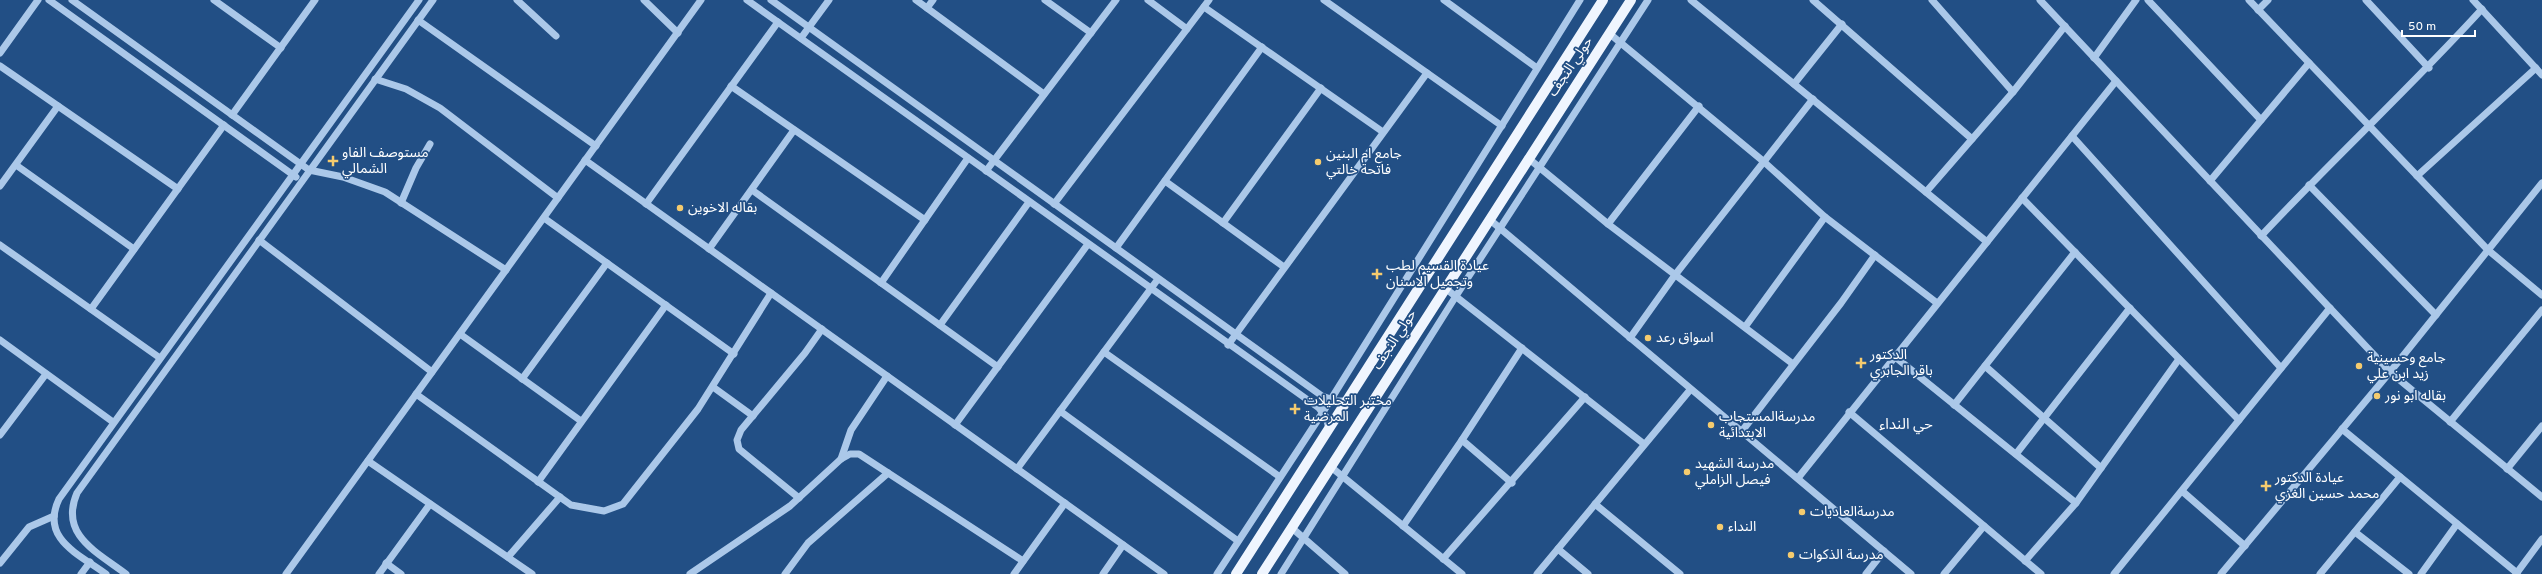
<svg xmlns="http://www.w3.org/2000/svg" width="2542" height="574" viewBox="0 0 2542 574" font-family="Overpass,'Noto Sans Arabic',sans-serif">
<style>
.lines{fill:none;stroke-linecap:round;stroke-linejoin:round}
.minor{stroke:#abc8e9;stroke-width:7}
.major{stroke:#eff5fe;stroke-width:10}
.poi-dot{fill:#f5cb6e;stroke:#224f85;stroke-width:1.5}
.labels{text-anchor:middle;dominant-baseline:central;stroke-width:3.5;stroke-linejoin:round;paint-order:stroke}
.street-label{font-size:14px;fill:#fff;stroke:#224f85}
.poi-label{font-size:14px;fill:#fff;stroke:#224f85;text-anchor:start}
.neighbourhood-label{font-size:15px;fill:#fff;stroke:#224f85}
</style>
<rect width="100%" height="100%" fill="#224f85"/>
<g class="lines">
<g class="minor">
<polyline points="49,0 296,177"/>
<polyline points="72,0 309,170 343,177 385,192 506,270"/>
<polyline points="214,0 281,48"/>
<polyline points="517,0 556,36"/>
<polyline points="644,0 678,33"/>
<polyline points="747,0 1319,408 1326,417 1329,429"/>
<polyline points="771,0 1322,396 1336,401 1346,401"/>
<polyline points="916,0 1044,94"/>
<polyline points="1045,0 1091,33"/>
<polyline points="1148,0 1187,29"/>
<polyline points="1324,0 1502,126"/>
<polyline points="1444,0 1537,68"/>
<polyline points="1691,0 1987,242"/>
<polyline points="1813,0 1972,139"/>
<polyline points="1932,0 2013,92"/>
<polyline points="2040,0 2390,372 2542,497"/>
<polyline points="2148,0 2261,120"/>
<polyline points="2249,0 2488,250 2542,295"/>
<polyline points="2366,0 2429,68"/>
<polyline points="2473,0 2542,75"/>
<polyline points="1204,7 1383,132"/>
<polyline points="927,8 933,0"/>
<polyline points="2258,10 2268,0"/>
<polyline points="418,20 596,146"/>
<polyline points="1610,34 1763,161 1825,217 1937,303"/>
<polyline points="801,38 829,0"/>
<polyline points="0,53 38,0"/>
<polyline points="2094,58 2136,0"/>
<polyline points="0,66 178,189"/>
<polyline points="375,79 406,89 440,108 558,198"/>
<polyline points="1794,84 1842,24"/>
<polyline points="731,86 925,220"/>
<polyline points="232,115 315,0"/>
<polyline points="2072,136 2281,368"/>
<polyline points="1528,158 1608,224 1793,364"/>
<polyline points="585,160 1164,574"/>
<polyline points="16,165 134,249"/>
<polyline points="986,171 1116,0"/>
<polyline points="2417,176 2536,68"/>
<polyline points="1165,181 1284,267"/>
<polyline points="2210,181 2309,63"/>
<polyline points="2309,185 2436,315"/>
<polyline points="0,186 58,106"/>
<polyline points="752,190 998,367"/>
<polyline points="1926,192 2013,92 2065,26"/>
<polyline points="2022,198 2239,420"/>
<polyline points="401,203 416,168 430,144"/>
<polyline points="646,204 778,22"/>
<polyline points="1054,204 1209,0"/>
<polyline points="544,218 734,354"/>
<polyline points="1489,219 1911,574"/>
<polyline points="1223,223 1321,88"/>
<polyline points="1608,224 1699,106"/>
<path d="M2261,236C2333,159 2411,87 2482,9"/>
<polyline points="259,240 432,372"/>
<polyline points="0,245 160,358"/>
<polyline points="1116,248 1262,47"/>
<polyline points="709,249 794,130"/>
<polyline points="881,283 968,158"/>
<polyline points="1445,288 1644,444"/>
<polyline points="91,309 224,125"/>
<polyline points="940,325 1029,202"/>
<polyline points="1745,327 1825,217"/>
<polyline points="460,334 581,421"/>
<polyline points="1630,338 1675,275 1813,99"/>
<polyline points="0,340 113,422"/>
<polyline points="1228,345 1427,73"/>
<polyline points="1104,352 1280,477"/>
<polyline points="1894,356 2076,503"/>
<polyline points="1985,366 2101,468"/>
<polyline points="522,379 607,263"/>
<polyline points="713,387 753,416"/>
<polyline points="416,394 571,505 604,511 623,504 698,409 771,293"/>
<polyline points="1954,405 2075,252"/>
<polyline points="1060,411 1238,541"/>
<polyline points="1849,412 2041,574"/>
<polyline points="2450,422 2542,310"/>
<polyline points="955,425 1088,244"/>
<polyline points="2342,429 2517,573"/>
<polyline points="1742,431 1841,303 1875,255"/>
<polyline points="0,435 46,374"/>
<polyline points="2016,454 2130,308"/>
<polyline points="841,459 851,430 887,376"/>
<polyline points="368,461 532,574"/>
<polyline points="1331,467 1462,574"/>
<polyline points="1017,469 1158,279"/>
<polyline points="2507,469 2542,426"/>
<polyline points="1798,478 2116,81"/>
<polyline points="538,482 666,305"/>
<polyline points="1512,483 1462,440 1522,348"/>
<polyline points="2182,491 2245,546"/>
<polyline points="799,498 739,449 737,440 741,430 805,353 822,329"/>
<polyline points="1595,504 1680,574"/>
<polyline points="1403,526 1462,440"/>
<polyline points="1292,528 1345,574"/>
<polyline points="2355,532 2409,574"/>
<polyline points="1558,549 1588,574"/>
<polyline points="508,557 560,497"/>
<polyline points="1443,559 1585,397"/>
<polyline points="2025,561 2076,503 2179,359"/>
<polyline points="0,563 29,527 54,516"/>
<polyline points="386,563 401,574"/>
<polyline points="81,574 90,562"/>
<path d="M106,574C79,554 40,539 59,499L419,0"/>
<path d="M126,574C97,552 59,535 77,493L433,0"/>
<polyline points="286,574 701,0"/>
<polyline points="379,574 430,504"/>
<polyline points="690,574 790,506 841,459 850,454 859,454 1023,561"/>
<polyline points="785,574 808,543 888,473"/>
<polyline points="1014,574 1065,503"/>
<polyline points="1103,574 1123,545"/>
<polyline points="1217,574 1323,412 1580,0"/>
<polyline points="1281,574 1456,296 1648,0"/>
<polyline points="1537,574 1690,390"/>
<polyline points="1866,574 1884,551"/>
<polyline points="1944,574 1984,526"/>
<polyline points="2114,574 2330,308"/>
<polyline points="2221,574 2390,372 2542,183"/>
<polyline points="2320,574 2400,477"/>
<polyline points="2421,574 2457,524"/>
<polyline points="2516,574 2542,539"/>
</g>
<g class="major">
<polyline points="1236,574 1603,0"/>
<polyline points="1262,574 1631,0"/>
</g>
</g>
<g class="poi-dot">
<path d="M331 155h4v4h4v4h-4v4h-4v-4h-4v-4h4z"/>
<circle cx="1318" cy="162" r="4"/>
<circle cx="680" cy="208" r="4"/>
<path d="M1375 268h4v4h4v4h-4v4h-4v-4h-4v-4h4z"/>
<circle cx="1648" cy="338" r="4"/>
<path d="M1859 357h4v4h4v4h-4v4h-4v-4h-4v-4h4z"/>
<circle cx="2359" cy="366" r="4"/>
<circle cx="2377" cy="396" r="4"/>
<path d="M1293 403h4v4h4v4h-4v4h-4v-4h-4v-4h4z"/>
<circle cx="1711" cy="425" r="4"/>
<circle cx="1687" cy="472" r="4"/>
<path d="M2264 480h4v4h4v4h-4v4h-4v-4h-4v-4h4z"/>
<circle cx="1802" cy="512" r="4"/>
<circle cx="1720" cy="527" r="4"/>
<circle cx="1791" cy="555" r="4"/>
</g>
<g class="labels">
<g class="street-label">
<text transform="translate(1571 67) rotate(-56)">حولي النجف</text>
<text transform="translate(1395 340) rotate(-57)">حولي النجف</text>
</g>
<g class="poi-label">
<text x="342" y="153">مستوصف الفاو<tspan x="342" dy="16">الشمالي</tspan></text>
<text x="1326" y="154">جامع ام البنين<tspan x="1326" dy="16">فاتحة خالتي</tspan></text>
<text x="688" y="208">بقاله الاخوين</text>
<text x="1386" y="266">عيادة القسيم لطب<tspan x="1386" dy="16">وتجميل الاسنان</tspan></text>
<text x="1656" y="338">اسواق رعد</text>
<text x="1870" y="355">الدكتور<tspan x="1870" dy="16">باقر الجابري</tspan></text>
<text x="2367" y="358">جامع وحسينية<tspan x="2367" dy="16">زيد ابن علي</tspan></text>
<text x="2385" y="396">بقاله ابو نور</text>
<text x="1304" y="401">مختبر التحليلات<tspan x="1304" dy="16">المرضية</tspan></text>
<text x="1719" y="417">مدرسةالمستجاب<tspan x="1719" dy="16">الابتدائية</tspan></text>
<text x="1695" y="464">مدرسة الشهيد<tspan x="1695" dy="16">فيصل الزاملي</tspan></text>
<text x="2275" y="478">عيادة الدكتور<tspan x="2275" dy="16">محمد حسين الغزي</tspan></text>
<text x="1810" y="512">مدرسةالعاديات</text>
<text x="1728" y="527">النداء</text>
<text x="1799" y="555">مدرسة الذكوات</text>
</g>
<g class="neighbourhood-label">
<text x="1906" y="425">حي النداء</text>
</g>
</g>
<path d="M2402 30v6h73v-6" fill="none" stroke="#ffffff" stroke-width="2"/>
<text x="2408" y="30" font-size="12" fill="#ffffff" stroke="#224f85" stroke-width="3" paint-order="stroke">50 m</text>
</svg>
